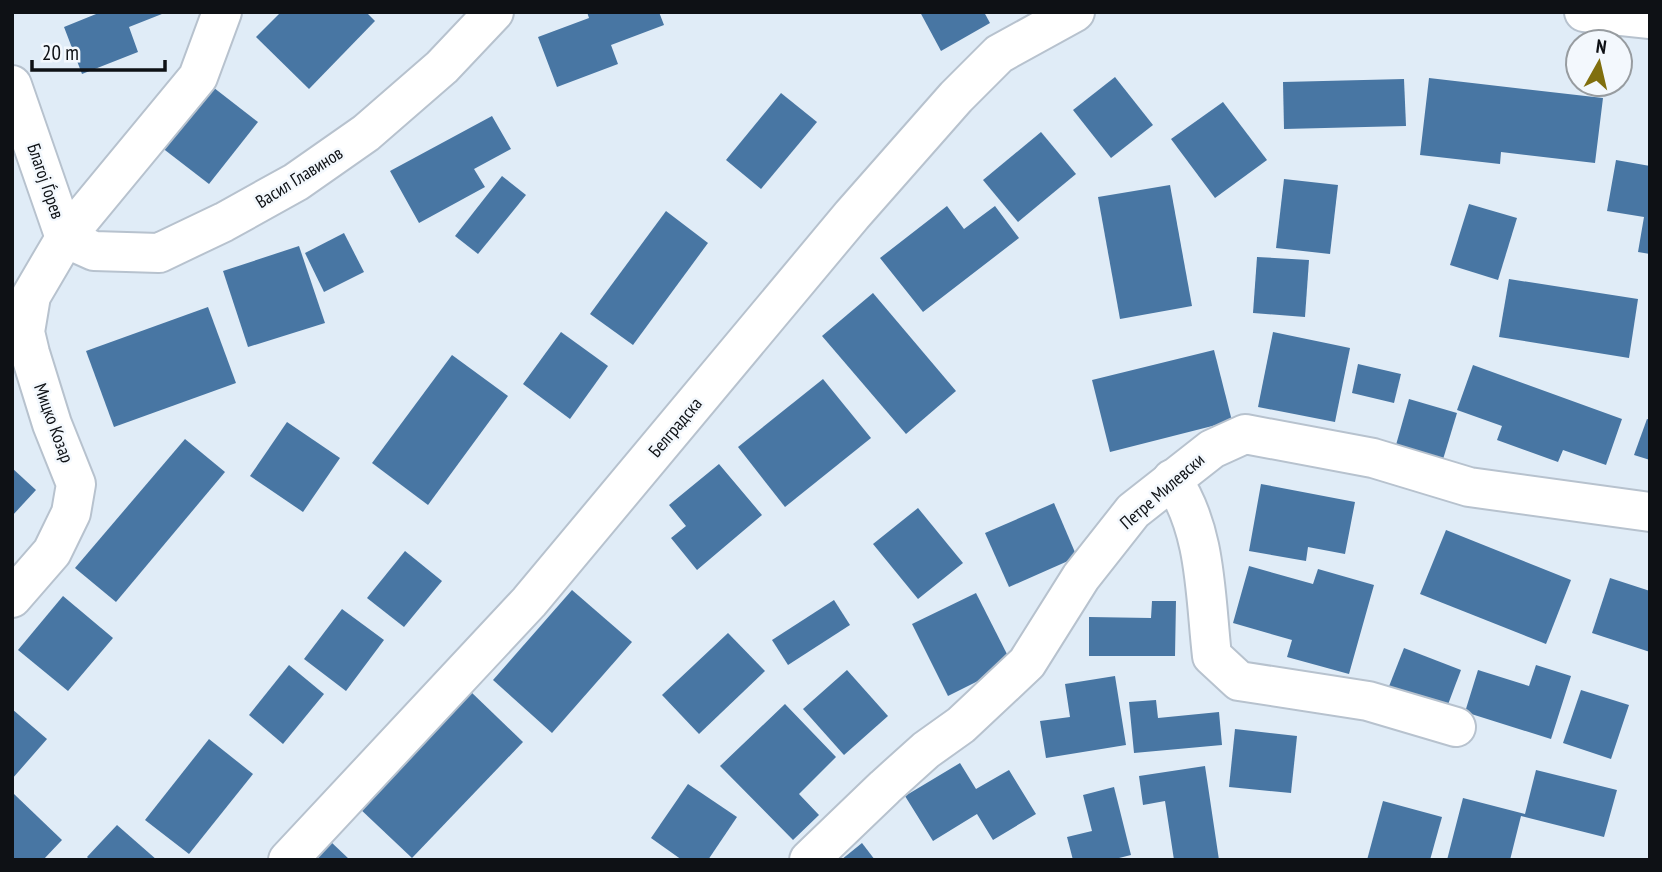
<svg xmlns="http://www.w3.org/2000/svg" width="1662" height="872" viewBox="0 0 1662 872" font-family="'PT Sans Narrow',sans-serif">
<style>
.building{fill:#4876a3}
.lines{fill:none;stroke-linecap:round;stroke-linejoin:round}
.minor-casing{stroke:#b7c2ce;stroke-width:42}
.minor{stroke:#fff;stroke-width:38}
.labels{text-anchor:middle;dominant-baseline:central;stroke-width:5;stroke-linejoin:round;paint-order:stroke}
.street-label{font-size:18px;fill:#0e1115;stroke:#f3f8fd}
</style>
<rect width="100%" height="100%" fill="#e0ecf7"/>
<g class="building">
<polygon points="101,12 167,12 129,27 138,52 82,74 64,27"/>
<polygon points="281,12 366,12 375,21 309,89 256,37"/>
<polygon points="587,12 659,12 664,25 611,45 618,64 557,87 538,37 589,18"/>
<polygon points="920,12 984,12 990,23 941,51"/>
<polygon points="1115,77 1153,125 1111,158 1073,110"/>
<polygon points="1429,78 1603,98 1595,163 1501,152 1500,164 1420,155"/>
<polygon points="1404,79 1406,126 1284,129 1283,82"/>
<polygon points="209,84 258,122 209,184 161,147"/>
<polygon points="781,93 817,122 761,189 726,160"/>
<polygon points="1223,102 1267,160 1215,198 1171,139"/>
<polygon points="492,116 511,149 474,169 485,187 419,223 390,171"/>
<polygon points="1041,132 1076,174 1018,222 983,180"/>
<polygon points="1616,160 1650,166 1650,254 1638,252 1644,217 1607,211"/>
<polygon points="502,176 526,195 478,254 455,236"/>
<polygon points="1284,179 1338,185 1330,254 1276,248"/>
<polygon points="1170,185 1192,306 1120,319 1098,197"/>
<polygon points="1469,204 1517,218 1498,280 1450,265"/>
<polygon points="947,206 964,229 995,206 1019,238 923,312 880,258"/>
<polygon points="666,211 708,243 633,345 590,314"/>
<polygon points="344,233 364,272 324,292 305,253"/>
<polygon points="299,246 325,323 248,347 223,271"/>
<polygon points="1257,257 1309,260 1305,317 1253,313"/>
<polygon points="1509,279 1638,299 1629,358 1499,337"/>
<polygon points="873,293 956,391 906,434 822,336"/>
<polygon points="208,307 236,383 114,427 86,351"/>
<polygon points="561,332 608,366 570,419 523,384"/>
<polygon points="1273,332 1350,348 1335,422 1258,407"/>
<polygon points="1214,350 1232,421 1110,452 1092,380"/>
<polygon points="452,355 508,396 428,505 372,463"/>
<polygon points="1358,364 1401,374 1394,403 1352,393"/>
<polygon points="1473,365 1622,419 1606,465 1563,450 1558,462 1497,440 1502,426 1457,410"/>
<polygon points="823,379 871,438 785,507 738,447"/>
<polygon points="1409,399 1457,413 1441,466 1394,452"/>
<polygon points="1647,419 1650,420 1650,460 1634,455"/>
<polygon points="287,422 340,458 303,512 250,476"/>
<polygon points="185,439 225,472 116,602 75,568"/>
<polygon points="719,464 762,515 697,570 671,538 686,526 669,505"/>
<polygon points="12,468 36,490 12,516"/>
<polygon points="1261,484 1355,502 1345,554 1308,547 1306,561 1249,551"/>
<polygon points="1054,503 1077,557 1009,587 985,533"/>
<polygon points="918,508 963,563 918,599 873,544"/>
<polygon points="1446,530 1571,580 1546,644 1420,594"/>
<polygon points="405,551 442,581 404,627 367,598"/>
<polygon points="1249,566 1313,584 1318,569 1374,585 1349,674 1287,657 1292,640 1233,623"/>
<polygon points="1610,578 1650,591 1650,652 1592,633"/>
<polygon points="572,590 632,642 552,733 493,680"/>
<polygon points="976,593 1012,664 948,696 912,624"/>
<polygon points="63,596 113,638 68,691 18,650"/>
<polygon points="834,600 850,625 788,665 772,640"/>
<polygon points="1152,601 1176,601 1175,656 1089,656 1089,617 1151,618"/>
<polygon points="342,609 384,640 346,691 304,659"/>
<polygon points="728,633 765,671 699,734 662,695"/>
<polygon points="1404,648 1461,670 1444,715 1386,694"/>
<polygon points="289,665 324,694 283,744 249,715"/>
<polygon points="1536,665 1571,676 1551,739 1465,712 1478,670 1529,686"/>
<polygon points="847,670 888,716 844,755 803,709"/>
<polygon points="1115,676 1126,745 1046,758 1040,721 1070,717 1065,684"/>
<polygon points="469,690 523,742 412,858 358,807"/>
<polygon points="1581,690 1629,705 1611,759 1563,743"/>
<polygon points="1156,700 1158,718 1219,712 1222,745 1134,753 1129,702"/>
<polygon points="785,704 836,757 799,794 819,815 793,840 720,766"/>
<polygon points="12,709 47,739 12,779"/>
<polygon points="1235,729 1297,736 1291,793 1229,787"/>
<polygon points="209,739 253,774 189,854 145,820"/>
<polygon points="960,763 976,789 1009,770 1036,814 993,840 977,814 933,841 905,796"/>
<polygon points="1205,766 1219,860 1174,860 1165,801 1143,805 1139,776"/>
<polygon points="1536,770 1617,790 1604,837 1521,816 1510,860 1447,860 1463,798 1525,814"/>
<polygon points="688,784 737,817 708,860 682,860 651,838"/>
<polygon points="1114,787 1131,855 1111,860 1073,860 1067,837 1092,831 1083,795"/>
<polygon points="14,794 62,840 43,860 12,860"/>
<polygon points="1383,801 1442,817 1430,860 1367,860"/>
<polygon points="117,825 157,860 90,860 87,857"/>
<polygon points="330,841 350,860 313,860"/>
<polygon points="862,843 875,860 841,860"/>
</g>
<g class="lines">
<g class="minor-casing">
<g id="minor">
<polyline points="1584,12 1650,19"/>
<polyline points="12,85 65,238"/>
<polyline points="65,238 94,251 159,253 224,222 296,182 366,133 442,67 494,12"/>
<path d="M1172,479C1207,531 1205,595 1212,656L1239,681L1368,701L1456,727"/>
<polyline points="12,598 52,552 71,513 76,484 52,424 30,353 25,332 31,296 65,238 198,77 222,12"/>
<polyline points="288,860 529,602 852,215 956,97 999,54 1075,12"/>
<polyline points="809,860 885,787 926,750 961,725 1027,663 1081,577 1133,511 1212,449 1245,434 1373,458 1469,487 1650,512"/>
</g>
</g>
<use href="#minor" class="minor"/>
</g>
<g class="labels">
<g class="street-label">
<text transform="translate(299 177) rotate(-32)">Васил Главинов</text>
<text transform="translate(46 181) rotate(71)">Благој Ѓорев</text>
<text transform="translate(54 423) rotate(70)">Мицко Козар</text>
<text transform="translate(675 427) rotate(-50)">Белградска</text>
<text transform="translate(1162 491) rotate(-41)">Петре Милевски</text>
</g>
</g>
<rect width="1662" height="872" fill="none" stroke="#0e1115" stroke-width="28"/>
<g transform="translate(1599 63) rotate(8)"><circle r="33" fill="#f3f8fd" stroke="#979ca0" stroke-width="2"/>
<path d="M0-5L12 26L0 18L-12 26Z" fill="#806f0e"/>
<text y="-10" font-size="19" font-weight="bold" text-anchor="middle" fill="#0e1115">N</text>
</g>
<path d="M32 60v10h133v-10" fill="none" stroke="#0e1115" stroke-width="3.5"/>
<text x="42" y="60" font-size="21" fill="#0e1115" stroke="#f3f8fd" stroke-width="5" paint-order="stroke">20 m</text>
</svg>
